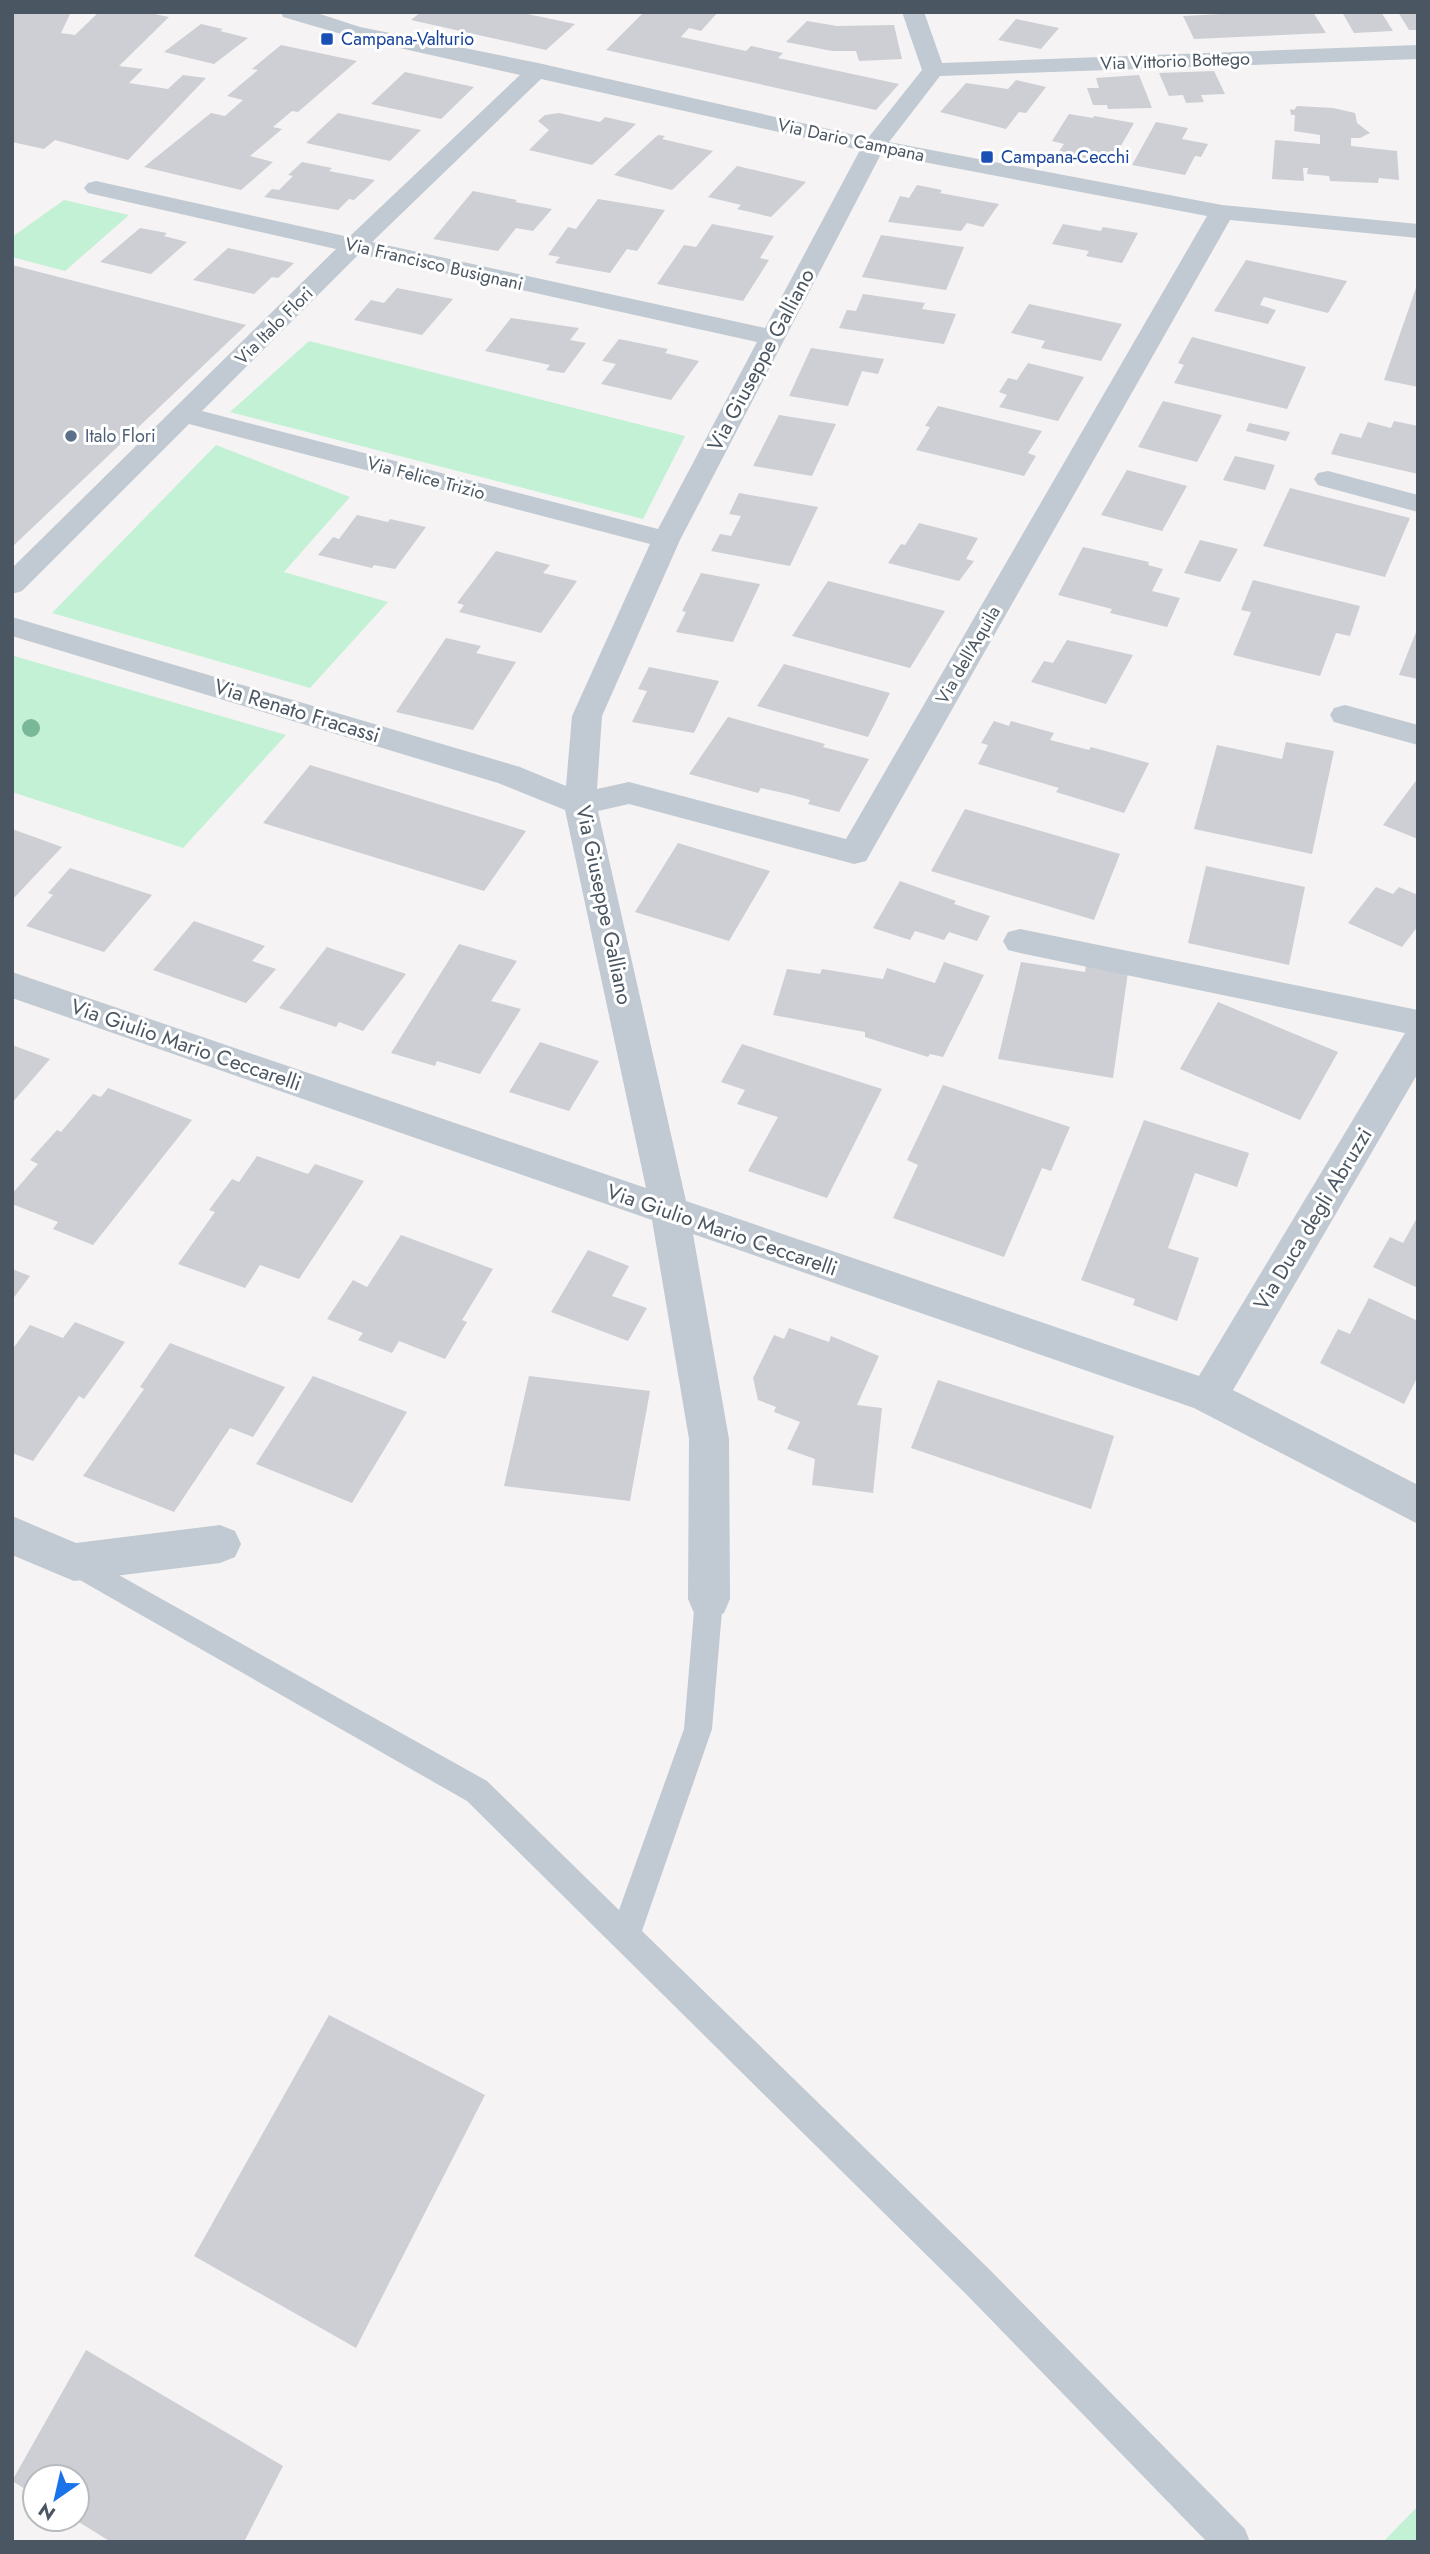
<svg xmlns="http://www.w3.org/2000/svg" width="1430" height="2554" viewBox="0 0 1430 2554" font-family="Jost,sans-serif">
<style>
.green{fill:#c3f1d5}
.building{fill:#cdcfd5}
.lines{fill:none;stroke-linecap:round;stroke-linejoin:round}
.service{fill:#c1cad2;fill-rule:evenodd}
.minor{fill:#c1cad2;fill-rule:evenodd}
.tree{fill:#7bb799}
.transit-dot{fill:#1a4fb4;stroke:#fff;stroke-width:2.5}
.service-dot{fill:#5c6f8a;stroke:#fff;stroke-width:2.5}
.labels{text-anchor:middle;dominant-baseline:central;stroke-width:6;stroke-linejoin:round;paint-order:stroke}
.far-transit-label{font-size:18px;fill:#164399;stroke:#fff;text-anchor:start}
.far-street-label{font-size:18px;fill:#4a5661;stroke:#fff}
.far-service-label{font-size:18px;fill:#4e5e75;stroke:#fff;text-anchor:start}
.street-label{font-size:21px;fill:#4a5661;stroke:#fff}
</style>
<rect width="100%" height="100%" fill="#f5f3f3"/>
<g class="green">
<polygon points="64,200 129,215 65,271 12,257 12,237"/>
<polygon points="309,341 685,436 643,519 230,412"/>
<polygon points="216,445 350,497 284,572 388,602 310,688 52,613"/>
<polygon points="14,656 286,735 183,848 12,792"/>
<polygon points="1418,2506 1418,2542 1383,2542"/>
</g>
<g class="building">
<polygon points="12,12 71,12 61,33 75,35 99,12 145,12 169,17 119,66 143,69 129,83 168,89 183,75 206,78 128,160 55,140 44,149 12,142"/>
<polygon points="421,12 518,12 575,24 546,50 411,20"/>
<polygon points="644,12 718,12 701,31 689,28 681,37 746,51 751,46 783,53 778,58 899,84 876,110 606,50"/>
<polygon points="1261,12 1313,12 1326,33 1194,39 1183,16"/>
<polygon points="1342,12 1381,12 1393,31 1354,33"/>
<polygon points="1398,12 1418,12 1418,30 1409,30"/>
<polygon points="1016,19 1059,28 1041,49 998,40"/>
<polygon points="807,21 837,26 894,25 902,59 859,61 856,51 832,51 786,42"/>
<polygon points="201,24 223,29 220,31 248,38 214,64 164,52"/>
<polygon points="281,45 357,61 298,112 292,111 273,127 282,129 250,156 273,162 241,190 144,167 211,113 225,116 243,100 227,96 258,70 252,69"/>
<polygon points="1214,71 1225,94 1201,95 1204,102 1186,103 1183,95 1169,96 1159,73"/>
<polygon points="405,72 474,87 441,119 371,104"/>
<polygon points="1139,75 1152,108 1108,109 1107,105 1093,105 1087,88 1099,88 1096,78"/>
<polygon points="1016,80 1046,87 1026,113 1019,112 1006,129 940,112 966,83 1008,89"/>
<polygon points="1297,106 1333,108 1355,113 1357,123 1370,133 1360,138 1351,138 1351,146 1397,151 1399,180 1379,178 1378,183 1330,181 1329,176 1307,174 1308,168 1303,168 1304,181 1272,179 1275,140 1320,144 1320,135 1294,131 1295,115 1291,115 1290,109 1294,110"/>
<polygon points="338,113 421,130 390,161 306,143"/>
<polygon points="559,113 600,122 605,117 636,124 592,165 529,150 549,130 538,121 545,115"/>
<polygon points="1069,114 1093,118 1094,116 1134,123 1111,163 1058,153 1064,144 1052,141"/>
<polygon points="1156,122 1188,128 1182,139 1208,144 1201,157 1195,156 1185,175 1132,165"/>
<polygon points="658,135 665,136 662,139 713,151 672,190 614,175"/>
<polygon points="302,162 332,168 329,171 375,180 354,200 349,199 338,210 264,197 272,189 279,190 293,176 288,175"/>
<polygon points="737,166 806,182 771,217 737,209 741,205 708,197"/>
<polygon points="917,185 942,190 940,193 999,204 983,227 967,223 961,231 888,222 900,196 909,198"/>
<polygon points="473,191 517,200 515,202 552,209 533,231 516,228 498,251 433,239"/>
<polygon points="598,199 665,210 637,251 627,249 610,273 555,263 560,257 548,255 568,227 576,229"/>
<polygon points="712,224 774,236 760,258 769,260 743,301 657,284 684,245 696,247"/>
<polygon points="1063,224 1101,231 1103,227 1138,233 1122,263 1086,256 1089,251 1052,244"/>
<polygon points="140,228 167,233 164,236 187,242 151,274 100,262"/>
<polygon points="881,235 964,247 946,290 862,277"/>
<polygon points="228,248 294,263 278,278 272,277 254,294 193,280"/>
<polygon points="1246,260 1347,281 1328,313 1264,297 1260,305 1276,310 1268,324 1214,311"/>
<polygon points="12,265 246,325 12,547"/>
<polygon points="1418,282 1418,387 1384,380"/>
<polygon points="397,288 453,299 422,335 354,320 371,300 384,303"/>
<polygon points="863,294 925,303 922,309 956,314 944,344 839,328 847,310 856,311"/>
<polygon points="1029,304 1122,324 1101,361 1041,348 1045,341 1011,333"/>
<polygon points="511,318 579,328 570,340 586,343 564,373 546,370 550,365 485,351"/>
<polygon points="1192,337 1306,367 1287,409 1174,383 1184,365 1178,363"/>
<polygon points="619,339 668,349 665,353 699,361 671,400 601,384 616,364 602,361"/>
<polygon points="811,348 884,359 878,374 862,371 848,406 789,396"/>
<polygon points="1028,363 1084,377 1058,421 999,407 1007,395 999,392 1008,378 1017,380"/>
<polygon points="1163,401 1222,415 1197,462 1138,447"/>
<polygon points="938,406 1042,431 1028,453 1036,456 1024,476 916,450 930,427 925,426"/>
<polygon points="779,415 836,424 812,476 753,466"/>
<polygon points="1394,421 1418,426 1418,474 1331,454 1340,433 1361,438 1368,422 1391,428"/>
<polygon points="1249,423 1290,432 1286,441 1246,431"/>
<polygon points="1235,456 1275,465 1265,490 1223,480"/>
<polygon points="1127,470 1187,486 1162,531 1101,515"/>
<polygon points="1290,488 1410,518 1385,577 1263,546"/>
<polygon points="739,493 818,507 790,566 711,551 720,534 731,536 741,516 729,514"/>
<polygon points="357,515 388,522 390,519 426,527 395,569 374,565 372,568 318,555 333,537 339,539"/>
<polygon points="919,523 978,538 966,559 974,561 959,581 888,563 901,544 905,545"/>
<polygon points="1200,540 1238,549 1220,582 1184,573"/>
<polygon points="1083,547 1149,562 1148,565 1163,569 1152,591 1180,598 1167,627 1110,613 1112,609 1058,595"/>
<polygon points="496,551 550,565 543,573 577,581 541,633 459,612 464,605 457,603"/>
<polygon points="701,573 760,584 733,642 676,632 686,612 682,611"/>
<polygon points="1253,580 1360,606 1350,636 1336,633 1320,676 1233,655 1251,612 1241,610"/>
<polygon points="828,581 945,611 910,668 792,636"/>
<polygon points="1418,627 1418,679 1399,675"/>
<polygon points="446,638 481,646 476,653 516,662 473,730 396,712"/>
<polygon points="1067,640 1133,655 1106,704 1031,682 1044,661 1053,663"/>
<polygon points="784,664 890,693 868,737 757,706"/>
<polygon points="649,667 719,681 694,733 632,722 647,691 638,689"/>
<polygon points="728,717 825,744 823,747 869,759 839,812 808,804 810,800 788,794 761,788 758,793 689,774"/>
<polygon points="994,721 1009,726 1011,721 1054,733 1050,740 1089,750 1091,747 1149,763 1124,813 1056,792 1059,788 978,764 988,745 981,743"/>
<polygon points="1286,742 1334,751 1312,854 1194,829 1217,745 1282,759"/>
<polygon points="310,765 526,831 484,891 263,823"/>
<polygon points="1418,778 1418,839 1383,825"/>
<polygon points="965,809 1120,854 1094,920 931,871"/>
<polygon points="12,829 62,847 12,900"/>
<polygon points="678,843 770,871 729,941 635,912"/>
<polygon points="1206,866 1305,887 1289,965 1188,943"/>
<polygon points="70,868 152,895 104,952 26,926 53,895 48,893"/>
<polygon points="900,881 956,901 954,904 990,916 977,941 949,932 944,940 915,931 910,940 873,928"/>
<polygon points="1376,887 1393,894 1399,887 1418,895 1418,926 1402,947 1348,923"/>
<polygon points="194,921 265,946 252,961 276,969 246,1003 153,970"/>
<polygon points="459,944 517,961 491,1001 521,1009 480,1074 437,1061 435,1066 391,1053"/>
<polygon points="327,947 406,974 363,1031 339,1022 336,1027 279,1008"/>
<polygon points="944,962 984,975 943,1057 930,1054 928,1057 865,1037 865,1032 773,1015 787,969 820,974 822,969 883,979 887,968 935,983"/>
<polygon points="1021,962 1085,972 1086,965 1128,972 1113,1078 998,1059"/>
<polygon points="1218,1002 1338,1052 1300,1120 1180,1069"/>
<polygon points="540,1042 599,1061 569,1111 509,1092"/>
<polygon points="742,1044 882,1089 827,1198 748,1171 778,1117 737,1104 745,1090 721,1082"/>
<polygon points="12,1045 50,1059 12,1103"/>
<polygon points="943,1085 1070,1127 1051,1171 1042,1168 1004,1257 893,1218 918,1165 907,1160"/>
<polygon points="108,1088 192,1120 93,1245 53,1229 58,1222 12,1204 12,1194 38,1164 30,1160 57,1130 61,1132 93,1094 101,1097"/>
<polygon points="1144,1120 1249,1153 1237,1187 1195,1173 1168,1248 1199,1258 1177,1321 1133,1305 1135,1299 1081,1280"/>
<polygon points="257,1156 308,1174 315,1164 364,1181 299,1279 260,1265 245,1288 178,1264 215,1212 209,1210 232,1179 239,1182"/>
<polygon points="1418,1216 1418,1288 1373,1267 1390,1237 1403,1243"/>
<polygon points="401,1235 493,1269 462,1320 467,1322 445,1359 399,1341 392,1353 358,1340 363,1333 327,1319 353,1280 367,1287"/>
<polygon points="588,1250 629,1266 612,1296 647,1308 628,1341 551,1312"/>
<polygon points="12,1269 30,1276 12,1300"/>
<polygon points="1369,1298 1418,1321 1418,1376 1404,1404 1320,1363 1338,1329 1350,1334"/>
<polygon points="75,1322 125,1342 84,1399 79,1396 33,1461 12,1453 12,1350 30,1325 63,1338"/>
<polygon points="789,1328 829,1342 831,1336 879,1356 857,1405 882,1408 873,1493 812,1485 815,1459 787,1449 800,1422 774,1412 776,1407 758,1400 753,1378 774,1335 784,1339"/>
<polygon points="170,1343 285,1387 253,1437 230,1428 174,1512 83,1476 144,1389 140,1387"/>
<polygon points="313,1376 407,1412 352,1503 256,1464"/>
<polygon points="529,1376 650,1391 630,1501 504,1486"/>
<polygon points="938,1380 1114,1436 1091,1509 911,1448"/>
<polygon points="329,2015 485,2095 356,2348 194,2256"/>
<polygon points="86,2350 283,2466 244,2542 111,2542 74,2519 77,2519 77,2477 35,2477 35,2495 12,2481"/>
</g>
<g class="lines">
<polygon class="service" points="74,1550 487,1781 619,1910 684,1729 695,1599 699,1590 709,1587 719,1590 723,1599 712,1729 642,1931 989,2269 1245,2529 1250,2542 1207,2542 965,2293 467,1801 64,1571 61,1562 64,1553"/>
<g class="minor">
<path d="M281,12H314L360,27L538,63L868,138L922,70L902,12H924L942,63L1418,45V59L940,76L889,142L1222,205L1418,224V238L1230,220L866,861L854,864L629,804L598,811L686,1201L1199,1376L1405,1033L1020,953L1008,950L1003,941L1008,932L1020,929L1418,1010V1073L1233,1390L1418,1485V1524L1194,1408L693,1234L729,1439L730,1599L724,1613L709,1619L694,1613L688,1599L689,1439L652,1220L12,998V972L646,1188L565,810L498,783L12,636V617L520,767L566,786L572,716L650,544L189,424L22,591L12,594V568L336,249L88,193L84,188L88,183L96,181L349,237L520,75L355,38L283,17ZM541,79L860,150L765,328L372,242ZM881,154L1207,216L846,839L629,782L597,789L602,716L680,540ZM359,254L757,342L658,529L202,411Z"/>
<polygon points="1328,471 1418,495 1418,512 1318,485 1314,479 1318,473"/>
<polygon points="1345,705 1418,725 1418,745 1334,722 1330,715 1334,708"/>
<polygon points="12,1516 76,1543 220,1525 235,1531 241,1544 235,1557 220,1563 74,1581 12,1555"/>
</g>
</g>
<circle class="tree" cx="31" cy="728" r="9"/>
<g class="transit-dot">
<rect x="320" y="32" width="14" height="14" rx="3.5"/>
<rect x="980" y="150" width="14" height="14" rx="3.5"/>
</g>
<circle class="service-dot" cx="71" cy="436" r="7"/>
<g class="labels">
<g class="far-transit-label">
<text x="341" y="39">Campana-Valturio</text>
<text x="1001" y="157">Campana-Cecchi</text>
</g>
<g class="far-street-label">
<text transform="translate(1175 61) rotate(-2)">Via Vittorio Bottego</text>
<text transform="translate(851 140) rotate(12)">Via Dario Campana</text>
<text transform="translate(434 264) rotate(13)">Via Francisco Busignani</text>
<text transform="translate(274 326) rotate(-45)">Via Italo Flori</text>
<text transform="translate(426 478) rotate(15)">Via Felice Trizio</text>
<text transform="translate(968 655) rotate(-60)">Via dell'Aquila</text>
</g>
<g class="far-service-label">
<text x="85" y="436">Italo Flori</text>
</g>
<g class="street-label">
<text transform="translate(761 360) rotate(-62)">Via Giuseppe Galliano</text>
<text transform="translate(297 711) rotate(17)">Via Renato Fracassi</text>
<text transform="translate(604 905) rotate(78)">Via Giuseppe Galliano</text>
<text transform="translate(186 1045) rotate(19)">Via Giulio Mario Ceccarelli</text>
<text transform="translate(1313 1219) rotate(-59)">Via Duca degli Abruzzi</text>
<text transform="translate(722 1230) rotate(19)">Via Giulio Mario Ceccarelli</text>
</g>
</g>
<rect width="1430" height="2554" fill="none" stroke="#4a5661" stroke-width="28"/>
<g transform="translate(56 2498) rotate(214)"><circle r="33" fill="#ffffff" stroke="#b7bbc0" stroke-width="2"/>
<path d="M0-5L12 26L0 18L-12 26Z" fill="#1a73e8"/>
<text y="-10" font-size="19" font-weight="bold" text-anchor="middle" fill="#4a5661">N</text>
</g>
</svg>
